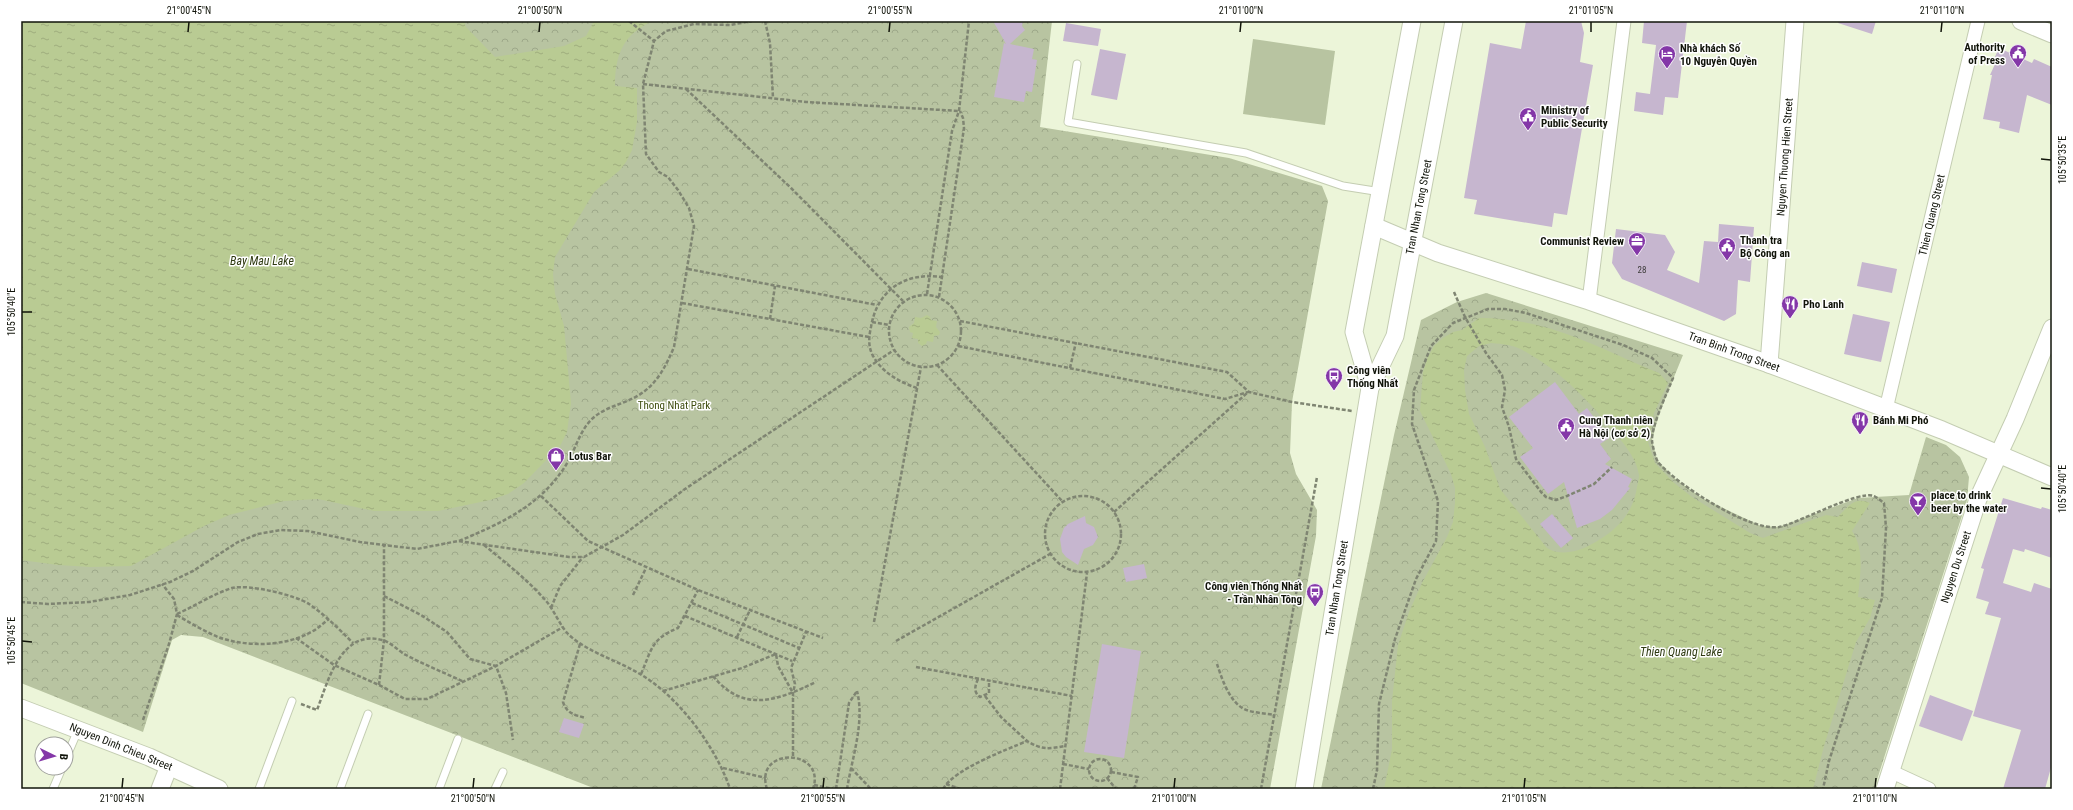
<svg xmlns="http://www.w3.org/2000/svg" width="2073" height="810" viewBox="0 0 2073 810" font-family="'Roboto Condensed',sans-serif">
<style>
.park{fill:url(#park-crowns)}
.pitch{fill:#b8c4a1}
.water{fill:url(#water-ripples);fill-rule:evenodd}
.building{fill:#c6b6cf}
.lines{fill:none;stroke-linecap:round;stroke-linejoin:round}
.service-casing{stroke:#c4cdb2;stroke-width:9}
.minor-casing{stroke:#c4cdb2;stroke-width:15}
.tertiary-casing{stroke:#c4cdb2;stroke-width:19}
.path{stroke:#7f8572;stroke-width:2.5;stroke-dasharray:4 2;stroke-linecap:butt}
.service{stroke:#fff;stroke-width:7}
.minor{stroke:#fff;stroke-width:13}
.tertiary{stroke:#fff;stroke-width:17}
.ticks{fill:none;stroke:#11140a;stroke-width:1.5}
.labels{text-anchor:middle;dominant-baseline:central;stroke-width:3;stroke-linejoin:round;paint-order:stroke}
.number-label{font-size:9px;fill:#3e3c3b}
.poi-label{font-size:11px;font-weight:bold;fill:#11140a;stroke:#fff;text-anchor:start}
.street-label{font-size:11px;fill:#11140a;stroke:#fff}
.park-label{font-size:11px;fill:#3f4e10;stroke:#fff}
.water-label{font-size:12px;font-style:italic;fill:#2f3a11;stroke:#fff}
.neatline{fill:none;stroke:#11140a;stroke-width:1.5}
.ticks-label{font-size:10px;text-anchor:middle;fill:#11140a}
</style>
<defs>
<pattern id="park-crowns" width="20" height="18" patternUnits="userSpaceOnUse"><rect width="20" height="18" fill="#b8c4a1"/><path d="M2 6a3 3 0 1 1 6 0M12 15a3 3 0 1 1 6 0" fill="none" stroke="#9da889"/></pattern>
<pattern id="water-ripples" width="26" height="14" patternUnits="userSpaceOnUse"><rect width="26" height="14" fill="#b9cb93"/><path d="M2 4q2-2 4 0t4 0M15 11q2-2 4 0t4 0" fill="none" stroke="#9ead7d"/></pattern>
</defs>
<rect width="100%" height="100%" fill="#ecf5d9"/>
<g class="park">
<polygon points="21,21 1052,21 1040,127 1229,158 1322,186 1328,201 1292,402 1290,453 1296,474 1317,510 1316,536 1270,789 596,789 203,637 181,635 172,640 143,732 21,683"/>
<polygon points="1486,293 1683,355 1659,414 1652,440 1657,460 1674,478 1702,498 1761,526 1779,527 1858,498 1909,495 1926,437 1946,445 1960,457 1969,477 1967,500 1874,789 1321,789 1394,435 1421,320 1457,302"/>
</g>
<polygon class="pitch" points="1253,39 1335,51 1325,125 1243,114"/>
<g class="water">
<path d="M21,21H464L466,27L495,57L564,46L586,36L594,21H653C623,34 615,55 615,86L637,88V122L632,150L626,162L620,170L594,192L555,257L553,274L555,294L564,326L571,403L567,432L560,446L524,483L508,494L490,500L438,511H374L318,499L284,501L229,515L204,526L131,566L90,567L58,565L21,560Z"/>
<polygon points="927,315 930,317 931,320 937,321 936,327 940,332 939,335 934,336 933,342 927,341 926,344 922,346 918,343 918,339 912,338 913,333 910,332 909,327 914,323 915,317 921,318"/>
<path d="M1479,318C1549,318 1596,347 1659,373L1668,383L1654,413L1648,442L1655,463L1673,482L1692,497L1750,533L1763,538L1826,515L1838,517C1848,506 1855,496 1870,503L1852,531C1865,550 1860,575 1858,597L1875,600L1870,618L1856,642L1824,746L1813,789H1384L1392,749V701L1398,645L1409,612L1422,583L1447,537L1453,522L1455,503V488L1451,474L1420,411L1423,372L1428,357L1434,346L1443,338L1453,332L1462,330ZM1491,343C1503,344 1515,345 1526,352C1560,371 1587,399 1611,428C1622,442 1636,456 1639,475C1639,478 1638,483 1637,487C1633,515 1615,532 1590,545C1578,552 1559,556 1547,548L1500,489L1485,447L1469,414L1465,390L1464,370L1467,356L1479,346Z"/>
</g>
<g class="building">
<polygon points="993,21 1023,21 1022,26 1025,30 1010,44 1034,49 1032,59 1037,60 1032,92 1026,91 1024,102 994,97 1004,43 1006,44"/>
<polygon points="1526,21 1581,21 1584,33 1580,62 1593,65 1567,215 1554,213 1552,227 1474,214 1477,200 1464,198 1490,43 1521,49"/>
<polygon points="1644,21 1687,21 1678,98 1665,97 1663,115 1634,111 1636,92 1650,94 1656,45 1642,43"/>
<polygon points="1839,21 1876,21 1872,34 1838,23"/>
<polygon points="1066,23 1101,29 1098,46 1063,41"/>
<polygon points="1999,48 2032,63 2034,59 2052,67 2052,105 2027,95 2019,133 1999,128 2000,122 1983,119 1992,75 1990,75 1996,62 1993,61"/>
<polygon points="1100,49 1126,54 1117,100 1091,95"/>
<polygon points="1719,224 1754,227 1750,282 1738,280 1736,314 1724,321 1622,279 1612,263 1616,229 1665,235 1675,252 1667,270 1699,283 1704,241 1718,242"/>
<polygon points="1862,262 1897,269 1892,293 1857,286"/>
<polygon points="1853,314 1890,322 1881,362 1844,354"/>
<polygon points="1555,382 1579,414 1587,408 1609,438 1600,444 1611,459 1605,464 1632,479 1628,487 1630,488 1612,510 1600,519 1577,528 1564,482 1548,494 1520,457 1533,448 1509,417"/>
<polygon points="2003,498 2041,509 2042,507 2052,510 2052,558 2025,549 2024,552 2013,549 2003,583 2031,592 2034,583 2052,589 2052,764 2045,789 2003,789 2021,730 1973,716 2001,618 1985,614 1989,602 1976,598 1984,569 1981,568"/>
<polygon points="1552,514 1573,538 1561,548 1540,524"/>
<polygon points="1085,516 1086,523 1094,527 1098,537 1093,545 1084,549 1078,565 1066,557 1062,552 1060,539 1064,528 1068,524"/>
<polygon points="1144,564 1147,578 1126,582 1123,568"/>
<polygon points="1102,644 1141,651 1124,758 1084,752"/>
<polygon points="1930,695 1973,711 1962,741 1919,726"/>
<polygon points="564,718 584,724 579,738 559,732"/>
</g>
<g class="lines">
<g class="service-casing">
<g id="service">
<polyline points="1077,64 1068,122 1246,153 1343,186 1381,192"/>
<polyline points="66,758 78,730"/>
<polyline points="53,789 62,768"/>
<polyline points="259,789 292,701"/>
<polyline points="340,789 368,714"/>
<polyline points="439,789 458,739"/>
<polyline points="495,789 503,772"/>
</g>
</g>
<g class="minor-casing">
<g id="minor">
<polyline points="1589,301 1624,21"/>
<polyline points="1886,409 1978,21"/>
<polyline points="1890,771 1929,789"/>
</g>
</g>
<g class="tertiary-casing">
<g id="tertiary">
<polyline points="2021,21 2052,34"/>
<polyline points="1374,226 1438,253 1589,301 1769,364 1942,430 2052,477"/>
<polyline points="1769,364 1795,21"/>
<polyline points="1370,388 1354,332 1412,21"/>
<polyline points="21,708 149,757 219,789"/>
<polyline points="160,789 169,766"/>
<polyline points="1304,789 1370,388 1395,336 1454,21"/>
<polyline points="1885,789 1978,499 2015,419 2052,328"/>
</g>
</g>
<g class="path">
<polyline points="629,21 654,41"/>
<polyline points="765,21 770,43 773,98"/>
<polyline points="643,84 806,102 959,111"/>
<polyline points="686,89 791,188 903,301"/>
<polyline points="688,269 877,305"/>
<polyline points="1454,292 1465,317 1486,353 1502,375 1505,390 1502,407 1509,427 1516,459 1541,492 1546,497 1556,500 1567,496 1594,484 1612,467"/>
<polyline points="927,294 952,131 959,111 969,21"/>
<circle cx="925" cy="331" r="36"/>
<polyline points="939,297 964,128 963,118 960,111"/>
<polyline points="682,303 869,337"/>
<polyline points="770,319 775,286"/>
<polyline points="960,321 1227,372 1249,392 1292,402 1352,411"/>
<polyline points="872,322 889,325"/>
<polyline points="958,346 1225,399 1248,392"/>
<polyline points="937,365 1062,501"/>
<polyline points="1070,368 1076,342"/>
<path d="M917,388C899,382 881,372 872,354C868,345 869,336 871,327C877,290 905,272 941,277"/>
<circle cx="1083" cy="534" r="38"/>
<polyline points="541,496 588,541 698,590 823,638"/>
<polyline points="1114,512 1247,393"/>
<path d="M459,541C502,523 540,506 566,465C575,451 579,432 591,420C605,406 623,405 639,395C657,384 666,366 674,347L694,226L689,208L678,190L668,177L659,172L646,154L643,84L654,41L666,31L694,24L730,25L752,21"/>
<path d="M484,545C506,563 529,581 547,602C555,612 560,626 569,635C589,653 617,660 640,674C679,697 716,747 730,789"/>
<polyline points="633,595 646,568"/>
<polyline points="384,596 421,615 447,632 470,659 496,666 506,693 513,740"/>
<polyline points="21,602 48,604 89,602 130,595 170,582 193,571 238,542 258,534 281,530 308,531 360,542 417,549 458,541 569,557 584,557 623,535 685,489 894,350"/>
<polyline points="692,603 799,648"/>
<polyline points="551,608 560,586 583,557"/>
<path d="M177,614C195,606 213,594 232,588C249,584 295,595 309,604C325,615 339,629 353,643"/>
<path d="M177,615C190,623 204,631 218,637C245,647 285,647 311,632C318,629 323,623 329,619"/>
<polyline points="685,616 792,661"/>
<polyline points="874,622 921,367"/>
<polyline points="737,637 750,610"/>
<polyline points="296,638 334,665 379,685 405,699 427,699 496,666 563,627"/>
<polyline points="896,641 1050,554"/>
<path d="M580,644L563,702C567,714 575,715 586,718"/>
<path d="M1217,664C1222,679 1229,701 1244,709C1252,713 1265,713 1274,715"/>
<polyline points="916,667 1072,696"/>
<path d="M641,674C652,649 651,639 678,628L698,590"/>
<path d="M713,676C744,714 778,700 816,682"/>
<path d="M978,679C975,686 973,692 980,697L989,693V681"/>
<polyline points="379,685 384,640 384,545"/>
<polyline points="663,691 742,668 776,654 778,666 793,693"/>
<polyline points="985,696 1001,717 1027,741"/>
<path d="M301,704L317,710C328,681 341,629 382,640C391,642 398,651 406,655C425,665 445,673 464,682"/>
<polyline points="143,720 169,644 177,614 174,599 162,584"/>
<polyline points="793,756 793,693 795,684 791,668 806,632"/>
<circle cx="1100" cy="770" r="11"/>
<polyline points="1063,764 1089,769"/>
<polyline points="723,768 766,778"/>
<polyline points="851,768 871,789"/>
<polyline points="1111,772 1138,777 1134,789"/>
<polyline points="1107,778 1116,789"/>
<polyline points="946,784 960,789"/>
<polyline points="814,785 833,789"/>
<path d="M767,789C753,746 827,748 813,789"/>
<polyline points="836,789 849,703 857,691"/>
<path d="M847,789C852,758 865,722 857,691"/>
<path d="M943,789C954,769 1006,750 1027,741C1042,750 1048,749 1065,746"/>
<polyline points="1060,789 1087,573"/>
<polyline points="1261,789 1317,477"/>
<path d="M1373,789L1377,770L1379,704L1395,639L1416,579L1436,541L1438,501L1412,424L1414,390L1431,346L1453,323L1488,309H1505L1526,313L1623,345L1652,358L1673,378C1667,393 1651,427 1652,441C1653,447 1655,457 1658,462C1676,484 1750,532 1779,527C1799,523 1858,490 1874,496C1878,498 1881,501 1884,503L1886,528L1882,598L1829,761L1823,789"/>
</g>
<use href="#service" class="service"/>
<use href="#minor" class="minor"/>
<use href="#tertiary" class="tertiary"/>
</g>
<path class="ticks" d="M188,32L189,22M539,32L540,22M889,32L890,22M1240,32L1241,22M1591,32V22M1941,32L1942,22M2041,159L2051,160M22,312H32M2041,488L2051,489M22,641L32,642M122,788L123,778M473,788L474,778M823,788L824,778M1174,788L1175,778M1524,788L1525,778M1875,788L1876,778"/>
<defs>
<g id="civic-pin" transform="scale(0.9)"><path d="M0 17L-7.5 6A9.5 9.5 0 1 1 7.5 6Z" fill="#8437a8" stroke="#fff"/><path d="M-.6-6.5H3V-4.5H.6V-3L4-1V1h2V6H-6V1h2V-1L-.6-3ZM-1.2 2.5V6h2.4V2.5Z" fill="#fff"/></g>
<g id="hotel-pin" transform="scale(0.9)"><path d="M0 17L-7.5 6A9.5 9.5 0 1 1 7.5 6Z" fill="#8437a8" stroke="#fff"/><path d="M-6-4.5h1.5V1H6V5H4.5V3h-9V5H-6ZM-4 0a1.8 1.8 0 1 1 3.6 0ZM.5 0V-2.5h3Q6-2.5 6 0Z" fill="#fff"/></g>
<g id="office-pin" transform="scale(0.9)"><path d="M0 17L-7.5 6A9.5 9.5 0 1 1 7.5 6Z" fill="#8437a8" stroke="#fff"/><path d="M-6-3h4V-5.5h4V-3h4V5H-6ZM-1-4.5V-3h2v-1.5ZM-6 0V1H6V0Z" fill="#fff"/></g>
<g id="restaurant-pin" transform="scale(0.9)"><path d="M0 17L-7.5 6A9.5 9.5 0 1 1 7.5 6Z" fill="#8437a8" stroke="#fff"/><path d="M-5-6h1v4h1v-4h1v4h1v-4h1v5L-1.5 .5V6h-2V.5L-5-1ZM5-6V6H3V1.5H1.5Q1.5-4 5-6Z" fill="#fff"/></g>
<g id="bus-pin" transform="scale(0.9)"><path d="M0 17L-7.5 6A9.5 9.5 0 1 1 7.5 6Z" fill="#8437a8" stroke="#fff"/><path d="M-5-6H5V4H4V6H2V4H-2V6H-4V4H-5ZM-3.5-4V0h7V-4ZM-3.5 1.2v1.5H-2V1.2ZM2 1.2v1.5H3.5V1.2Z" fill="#fff"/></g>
<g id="shop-pin" transform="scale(0.9)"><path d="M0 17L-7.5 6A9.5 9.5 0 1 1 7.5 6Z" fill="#8437a8" stroke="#fff"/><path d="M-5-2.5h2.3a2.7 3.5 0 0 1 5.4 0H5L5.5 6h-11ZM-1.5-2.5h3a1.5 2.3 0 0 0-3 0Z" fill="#fff"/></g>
<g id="bar-pin" transform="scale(0.9)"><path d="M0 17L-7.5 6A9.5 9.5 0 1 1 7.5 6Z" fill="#8437a8" stroke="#fff"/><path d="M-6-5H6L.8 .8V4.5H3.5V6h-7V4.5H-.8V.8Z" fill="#fff"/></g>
</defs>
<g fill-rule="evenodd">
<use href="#civic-pin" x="2018" y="53"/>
<use href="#hotel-pin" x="1667" y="54"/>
<use href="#civic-pin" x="1528" y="116"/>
<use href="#office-pin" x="1637" y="241"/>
<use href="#civic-pin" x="1727" y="246"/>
<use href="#restaurant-pin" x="1790" y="304"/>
<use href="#bus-pin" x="1334" y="376"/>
<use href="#restaurant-pin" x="1860" y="420"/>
<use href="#civic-pin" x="1566" y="426"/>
<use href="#shop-pin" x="556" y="456"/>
<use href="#bar-pin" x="1918" y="501"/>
<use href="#bus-pin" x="1315" y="592"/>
</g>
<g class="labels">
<g class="number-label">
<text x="1642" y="270">28</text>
</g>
<g class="poi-label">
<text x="2005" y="47" text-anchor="end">Authority<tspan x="2005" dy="13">of Press</tspan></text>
<text x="1680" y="48">Nhà khách Số<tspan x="1680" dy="13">10 Nguyễn Quyền</tspan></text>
<text x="1541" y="110">Ministry of<tspan x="1541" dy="13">Public Security</tspan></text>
<text x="1740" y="240">Thanh tra<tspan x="1740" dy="13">Bộ Công an</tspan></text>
<text x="1624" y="241" text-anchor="end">Communist Review</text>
<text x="1803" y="304">Pho Lanh</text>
<text x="1347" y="370">Công viên<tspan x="1347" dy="13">Thống Nhất</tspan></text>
<text x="1579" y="420">Cung Thanh niên<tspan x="1579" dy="13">Hà Nội (cơ sở 2)</tspan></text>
<text x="1873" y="420">Bánh Mi Phó</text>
<text x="569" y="456">Lotus Bar</text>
<text x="1931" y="495">place to drink<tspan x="1931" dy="13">beer by the water</tspan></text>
<text x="1302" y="586" text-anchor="end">Công viên Thống Nhất<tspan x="1302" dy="13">- Trần Nhân Tông</tspan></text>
</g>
<g class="street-label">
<text transform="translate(1785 157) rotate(-86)">Nguyen Thuong Hien Street</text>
<text transform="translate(1419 207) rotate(-79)">Tran Nhan Tong Street</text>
<text transform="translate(1932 215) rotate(-77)">Thien Quang Street</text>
<text transform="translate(1734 352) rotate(20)">Tran Binh Trong Street</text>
<text transform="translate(1956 567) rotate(-72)">Nguyen Du Street</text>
<text transform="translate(1337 588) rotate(-81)">Tran Nhan Tong Street</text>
<text transform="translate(121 747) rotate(22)">Nguyen Dinh Chieu Street</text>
</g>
<g class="park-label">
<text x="674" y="405">Thong Nhat Park</text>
</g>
<g class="water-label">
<text x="262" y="261">Bay Mau Lake</text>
<text x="1681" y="652">Thien Quang Lake</text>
</g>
</g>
<rect width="2073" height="810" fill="none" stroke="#ffffff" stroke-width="44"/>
<g transform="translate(54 756) rotate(95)"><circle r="19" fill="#ffffff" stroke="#a0a19d"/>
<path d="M0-3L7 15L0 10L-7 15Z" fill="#8437a8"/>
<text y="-6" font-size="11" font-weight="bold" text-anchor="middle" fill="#11140a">B</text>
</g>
<rect x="22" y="22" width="2029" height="766" class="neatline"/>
<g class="ticks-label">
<text x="189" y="14">21°00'45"N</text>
<text x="540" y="14">21°00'50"N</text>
<text x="890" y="14">21°00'55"N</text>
<text x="1241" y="14">21°01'00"N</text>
<text x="1591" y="14">21°01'05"N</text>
<text x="1942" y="14">21°01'10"N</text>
<text transform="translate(2062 160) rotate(-90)" y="4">105°50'35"E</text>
<text transform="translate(11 312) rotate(-90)" y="4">105°50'40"E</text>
<text transform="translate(2062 489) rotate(-90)" y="4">105°50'40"E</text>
<text transform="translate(11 641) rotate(-90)" y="4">105°50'45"E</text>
<text x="122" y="802">21°00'45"N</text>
<text x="473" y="802">21°00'50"N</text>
<text x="823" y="802">21°00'55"N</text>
<text x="1174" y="802">21°01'00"N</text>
<text x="1524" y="802">21°01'05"N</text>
<text x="1875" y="802">21°01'10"N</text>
</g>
</svg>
